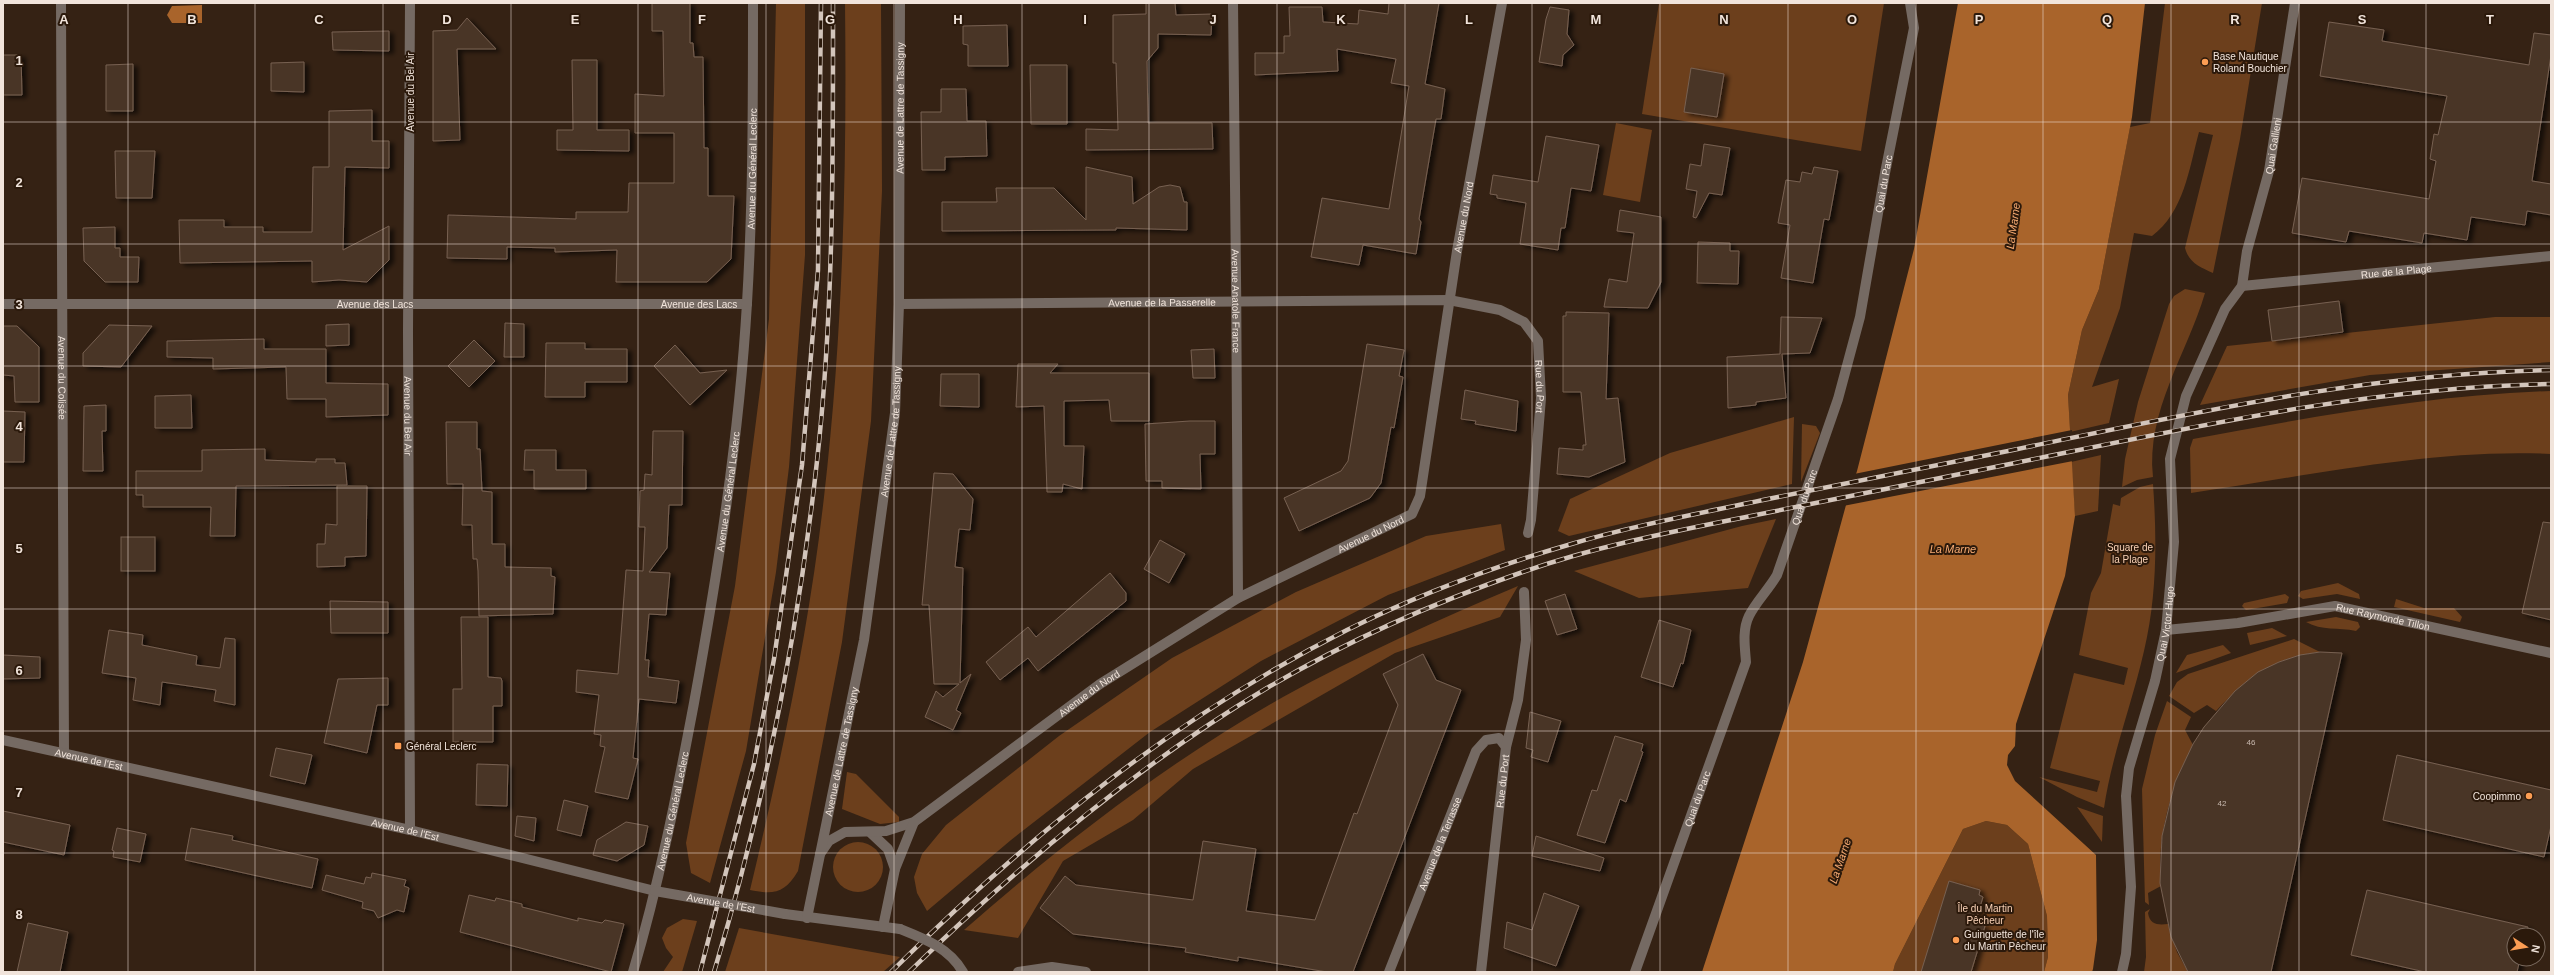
<svg xmlns="http://www.w3.org/2000/svg" width="2554" height="975" viewBox="0 0 2554 975" font-family="Helvetica,sans-serif">
<style>
.green{fill:#6c3f1c}
.water{fill:#a9642b}
.pier{fill:#352214}
.building{fill:#4a3627;stroke:#776051;filter:url(#shadow)}
.lines{fill:none;stroke-linecap:round;stroke-linejoin:round}
.minor{stroke:#756a63;stroke-width:10}
.rail-casing{stroke:#d3c5bb;stroke-width:4.5}
.rail{stroke:#2b190b;stroke-width:3;stroke-dasharray:9;stroke-linecap:butt}
.minor-bridge{stroke:#756a63;stroke-width:10}
.grid{fill:none;stroke:#f1e4db;stroke-width:1;stroke-opacity:0.55}
.poi-dot{fill:#fc9d53;stroke:#2b190b;stroke-width:1.5}
.labels{text-anchor:middle;dominant-baseline:central;stroke-width:4;stroke-linejoin:round;paint-order:stroke}
.number-label{font-size:8px;fill:#c7b8ae}
.poi-label{font-size:10px;fill:#f1e4db;stroke:#2b190b;text-anchor:start}
.street-label{font-size:10px;fill:#f1e4db;stroke:#2b190b}
.park-label{font-size:10px;fill:#f8d1b6;stroke:#2b190b}
.water-label{font-size:11px;font-style:italic;fill:#f7ab73;stroke:#2b190b}
.grid-label{font-size:13px;text-anchor:middle;font-weight:bold;fill:#f1e4db;stroke:#2b190b;stroke-width:4;stroke-linejoin:round;paint-order:stroke}
</style>
<defs>
<filter id="shadow"><feDropShadow dx="4.5" dy="2.5" stdDeviation="2" flood-color="#0009"/></filter>
</defs>
<rect width="100%" height="100%" fill="#352214"/>
<g class="green">
<polygon points="776,3 805,3 805,255 789,467 776,572 746,751 710,883 691,873 686,843 735,586 769,319"/>
<path d="M845,3H881L882,191L871,421L842,642L798,871C785,893 774,895 750,890C781,761 809,630 824,497C843,333 847,168 845,3Z"/>
<polygon points="1659,3 1884,3 1861,151 1642,114"/>
<path d="M2165,3H2262L2240,139L2213,273C2200,267 2189,263 2185,248L2213,135L2199,132C2189,169 2184,212 2152,236L2134,233L2120,308L2092,387L2119,379L2109,423L2070,432L2068,395L2082,330L2099,289L2130,127L2150,123Z"/>
<polygon points="1616,123 1652,130 1640,202 1603,195"/>
<path d="M2185,289L2205,293C2187,354 2146,411 2153,477L2137,480L2122,487L2125,459L2138,402L2169,304L2174,296Z"/>
<polygon points="2495,317 2551,317 2551,362 2370,375 2200,405 2227,346"/>
<path d="M2551,391V454C2435,448 2307,476 2191,493L2190,448L2193,439C2312,417 2430,395 2551,391Z"/>
<polygon points="1794,417 1792,484 1569,536 1558,531 1570,499 1670,453"/>
<polygon points="1802,424 1816,426 1820,433 1801,482"/>
<polygon points="2101,455 2098,511 2075,516 2071,462"/>
<path d="M2153,484C2157,540 2157,596 2144,651C2132,704 2112,754 2104,808L2077,797L2039,777L2097,792L2100,781L2050,768L2074,673L2124,685L2128,668L2079,655L2091,593L2101,573L2113,504L2120,506L2121,498L2140,487Z"/>
<polygon points="1776,519 1748,588 1639,598 1574,571 1742,526"/>
<polygon points="1501,524 1505,550 1388,595 1261,661 1150,732 1011,840 927,911 917,893 914,877 922,854 946,825 1059,736 1172,658 1296,592 1426,536"/>
<polygon points="2338,583 2359,594 2360,599 2337,594 2303,599 2298,596 2301,591"/>
<path d="M1518,586L1500,617L1395,653L1193,769L1133,820L1063,861L1018,938L964,930C1063,843 1168,762 1283,697C1359,655 1438,620 1518,586Z"/>
<polygon points="2285,594 2289,597 2287,603 2246,610 2242,606 2244,603"/>
<polygon points="2396,599 2424,608 2454,608 2462,617 2460,622 2394,607"/>
<path d="M2336,617L2358,622L2360,627L2356,631C2338,627 2322,631 2306,622Z"/>
<polygon points="2272,628 2287,636 2250,645 2247,633"/>
<path d="M2294,639L2320,652C2277,657 2245,679 2216,711L2207,705L2194,713L2169,696L2177,682L2188,674Z"/>
<polygon points="2223,645 2231,653 2176,673 2187,655"/>
<path d="M2167,701L2191,717L2185,730L2193,745C2171,788 2156,836 2161,886L2148,893L2149,905L2145,902L2142,789L2155,735Z"/>
<polygon points="847,772 856,774 899,817 899,822 880,824 842,809"/>
<polygon points="2077,807 2103,816 2102,842"/>
<polygon points="1986,821 2007,825 2028,844 2047,916 2048,957 2044,972 1893,972 1895,964 1963,829"/>
<circle cx="858" cy="867" r="25"/>
<path d="M2150,909L2148,913C2150,925 2158,925 2168,924L2177,952L2188,972H2144L2146,957L2145,912Z"/>
<polygon points="683,919 697,921 682,972 663,972 673,957 666,948 662,938 667,928"/>
<polygon points="739,928 900,957 883,972 725,972"/>
</g>
<g class="water">
<polygon points="1958,3 2145,3 2132,117 2099,289 2082,330 2068,395 2075,516 2065,576 2016,724 2015,746 2008,755 2007,765 2015,781 2096,855 2097,940 2093,969 2092,972 2044,972 2048,957 2047,916 2028,844 2007,825 1986,821 1963,829 1895,964 1893,972 1702,972 1803,662 1846,505 1857,471 1914,249"/>
<polygon points="202,5 202,23 172,23 167,15 172,6"/>
</g>
<polygon class="pier" points="2072,430 2073,461 1843,506 1854,474"/>
<g class="building">
<polygon points="652,3 690,3 690,43 693,43 694,57 703,57 704,148 708,148 708,196 734,196 731,259 707,282 616,282 617,250 555,252 555,248 507,247 507,259 447,258 448,215 576,219 576,212 628,212 629,183 674,183 674,133 635,133 635,94 664,96 663,31 652,31"/>
<polygon points="1146,3 1175,3 1176,15 1212,14 1211,35 1158,34 1158,48 1147,61 1148,123 1212,123 1213,149 1086,150 1086,129 1118,130 1116,63 1113,63 1113,15 1146,14"/>
<polygon points="1389,3 1439,3 1425,84 1445,89 1441,119 1436,119 1419,219 1421,222 1416,254 1363,245 1359,265 1311,257 1322,198 1389,209 1409,86 1391,83 1396,59 1337,49 1338,71 1255,75 1255,53 1284,53 1284,36 1290,36 1289,7 1322,7 1323,22 1358,24 1359,10 1388,14"/>
<polygon points="1550,7 1569,10 1567,34 1574,45 1563,55 1562,66 1539,62 1546,19"/>
<polygon points="467,18 496,49 457,49 460,140 433,141 433,31 457,30"/>
<polygon points="2329,22 2384,30 2382,41 2529,65 2534,33 2551,35 2551,55 2532,181 2551,184 2551,215 2527,211 2525,225 2471,217 2467,240 2424,233 2422,243 2349,231 2346,242 2292,233 2302,178 2429,199 2436,161 2430,159 2434,134 2438,135 2447,96 2320,76"/>
<polygon points="1007,25 1008,66 968,66 968,45 963,44 963,26"/>
<polygon points="389,31 389,51 333,50 332,32"/>
<polygon points="3,55 21,55 22,95 3,95"/>
<polygon points="572,60 597,60 597,130 629,130 629,151 557,150 557,130 573,130"/>
<polygon points="304,62 304,92 271,91 271,63"/>
<polygon points="133,64 133,111 106,111 106,65"/>
<polygon points="1030,65 1067,65 1067,124 1031,124"/>
<polygon points="1691,68 1724,74 1717,117 1684,112"/>
<polygon points="941,89 966,89 967,121 986,121 987,156 945,157 945,170 922,170 921,112 941,112"/>
<polygon points="372,110 372,141 389,141 389,168 345,167 343,250 389,226 389,260 367,282 339,280 312,282 312,261 180,263 179,220 224,220 224,227 263,227 263,232 312,232 313,167 329,167 329,111"/>
<polygon points="1546,136 1599,145 1591,191 1571,188 1565,228 1561,228 1558,250 1520,244 1526,203 1497,198 1497,195 1490,194 1493,175 1538,182"/>
<polygon points="1704,144 1730,148 1722,195 1709,193 1696,218 1693,217 1697,191 1686,189 1690,164 1701,166"/>
<polygon points="115,151 155,151 152,198 116,198"/>
<polygon points="1086,167 1132,177 1133,204 1159,187 1170,185 1180,187 1184,202 1187,202 1187,230 1116,228 1116,230 942,231 942,202 997,202 996,188 1054,188 1086,220"/>
<polygon points="1814,167 1838,171 1829,220 1824,219 1813,283 1781,278 1790,225 1778,223 1786,180 1800,182 1802,172 1812,174"/>
<polygon points="1620,210 1661,217 1661,282 1648,308 1604,307 1609,279 1627,282 1634,233 1617,231"/>
<polygon points="115,227 115,248 120,248 120,257 139,257 138,282 105,282 84,261 83,228"/>
<polygon points="1698,242 1730,243 1730,251 1739,251 1738,284 1697,283"/>
<polygon points="2339,301 2343,332 2272,341 2268,310"/>
<polygon points="1566,312 1609,313 1606,399 1618,398 1625,462 1589,477 1557,474 1559,448 1583,450 1583,445 1586,445 1581,392 1563,392 1563,316 1566,316"/>
<polygon points="1781,317 1822,318 1810,353 1782,354 1786,398 1756,402 1756,405 1728,408 1727,357 1780,354"/>
<polygon points="505,323 524,324 524,357 504,357"/>
<polygon points="349,324 349,345 326,346 326,325"/>
<polygon points="109,325 152,326 121,367 83,366 83,353"/>
<polygon points="3,326 17,326 39,347 39,402 15,402 14,376 3,375"/>
<polygon points="264,339 264,349 326,349 326,383 388,384 388,415 326,417 326,399 287,399 286,367 213,369 213,358 167,357 167,341"/>
<polygon points="474,340 495,361 469,387 448,366"/>
<polygon points="546,343 585,343 585,349 627,349 627,382 585,382 585,397 545,397"/>
<polygon points="1367,344 1404,350 1399,376 1403,377 1394,428 1391,427 1381,483 1370,498 1299,531 1284,498 1341,471 1348,461"/>
<polygon points="675,345 700,373 727,370 690,405 654,366"/>
<polygon points="1214,349 1215,378 1193,378 1191,350"/>
<polygon points="1018,364 1058,364 1050,373 1149,373 1149,421 1111,421 1109,400 1064,401 1064,446 1084,446 1082,489 1063,484 1062,492 1047,492 1044,406 1016,407"/>
<polygon points="941,374 979,374 979,407 940,406"/>
<polygon points="1465,390 1518,401 1516,431 1475,424 1476,421 1461,419"/>
<polygon points="191,395 192,428 155,428 155,396"/>
<polygon points="106,405 106,431 102,431 103,471 83,471 84,406"/>
<polygon points="3,411 25,412 24,462 3,462"/>
<polygon points="1190,421 1215,421 1215,454 1200,454 1201,489 1162,488 1162,481 1146,481 1145,424"/>
<polygon points="446,422 477,422 477,449 480,449 482,491 492,492 492,544 505,544 505,567 551,568 551,576 555,577 553,614 479,616 478,571 477,559 473,559 472,525 462,525 463,484 447,484"/>
<polygon points="653,431 683,431 682,505 669,505 667,548 649,572 670,573 666,615 649,614 645,660 649,660 648,677 679,681 676,703 639,699 633,758 638,759 628,799 595,792 605,747 600,746 601,735 594,734 599,695 576,692 577,670 618,674 626,570 643,571 645,527 639,527 640,491 644,490 645,474 652,475"/>
<polygon points="265,449 265,460 316,462 316,459 335,459 335,463 345,463 347,485 236,486 235,536 210,536 211,507 143,507 143,495 136,495 136,471 202,471 202,450"/>
<polygon points="525,450 556,450 556,470 586,470 586,489 534,489 534,470 524,470"/>
<polygon points="934,473 953,474 973,499 970,530 959,529 955,567 963,568 960,683 971,674 956,710 961,713 953,730 925,717 936,691 943,697 959,684 934,684 929,605 922,605"/>
<polygon points="337,486 367,486 366,556 345,557 345,566 317,567 317,544 325,544 326,524 337,525"/>
<polygon points="2543,522 2551,523 2551,620 2522,613"/>
<rect x="121" y="537" width="34" height="34"/>
<polygon points="1160,540 1185,554 1169,583 1144,569"/>
<polygon points="1110,573 1126,593 1126,601 1038,671 1028,658 1000,680 986,662 1028,627 1036,637"/>
<polygon points="1565,594 1577,629 1557,635 1545,601"/>
<polygon points="330,601 388,602 388,633 331,633"/>
<polygon points="461,617 488,617 488,677 501,678 502,681 502,706 493,706 493,742 453,742 453,689 462,689"/>
<polygon points="1659,620 1691,630 1683,664 1681,663 1673,687 1641,677"/>
<polygon points="109,630 143,635 142,645 197,656 196,665 220,668 225,638 235,639 235,705 214,701 216,690 162,682 160,705 133,700 136,678 102,673"/>
<polygon points="2320,652 2342,653 2271,972 2188,972 2171,937 2160,883 2162,836 2175,782 2193,744 2204,727 2235,691 2258,672 2279,662 2300,655"/>
<polygon points="1423,654 1436,680 1461,690 1353,972 1327,972 1238,957 1238,961 1185,952 1186,948 1073,934 1040,908 1065,876 1076,885 1193,900 1203,841 1256,849 1246,911 1315,920 1354,813 1357,814 1398,705 1383,674"/>
<polygon points="3,655 40,657 40,678 3,679"/>
<polygon points="388,678 388,705 377,705 367,753 324,743 338,679"/>
<polygon points="1530,712 1561,721 1548,762 1531,757 1533,750 1526,748"/>
<polygon points="1615,736 1643,744 1641,751 1643,752 1626,802 1620,799 1605,843 1577,835 1592,790 1597,791"/>
<polygon points="276,748 312,755 305,784 270,776"/>
<polygon points="2397,755 2551,790 2551,826 2544,857 2383,820"/>
<polygon points="477,764 508,765 507,806 476,805"/>
<polygon points="564,800 588,806 581,836 557,830"/>
<polygon points="3,811 70,825 64,855 3,842"/>
<polygon points="517,816 536,818 534,841 515,836"/>
<polygon points="626,822 648,826 644,845 617,861 593,855 597,840"/>
<polygon points="117,828 146,834 140,862 113,857 114,851 112,850"/>
<polygon points="191,828 233,836 232,840 318,859 312,888 185,860"/>
<polygon points="1536,836 1604,858 1600,871 1532,856"/>
<polygon points="372,873 406,880 404,886 409,888 404,912 397,910 378,918 374,911 362,908 363,902 322,890 326,875 364,884 366,877 371,878"/>
<polygon points="1949,881 1980,890 1979,895 1983,897 1975,923 1985,926 1971,972 1921,972"/>
<polygon points="2367,890 2528,927 2526,935 2514,935 2514,959 2520,959 2517,972 2425,972 2351,955"/>
<polygon points="1544,893 1579,906 1556,966 1504,948 1507,922 1532,930"/>
<polygon points="469,895 495,901 496,898 522,904 522,907 578,921 578,918 602,923 605,920 624,924 611,972 460,932"/>
<polygon points="28,923 68,932 60,972 17,972"/>
</g>
<g class="lines">
<g class="minor">
<path id="s1" d="M61,3L64,753"/>
<path id="s2" d="M410,3L408,332L410,830"/>
<path id="s3" d="M1233,3C1235,201 1238,400 1238,598"/>
<path id="s4" d="M2242,286L2551,256"/>
<path id="s5" d="M3,304H747"/>
<path id="s6" d="M899,304L1449,300L1500,310L1524,322L1538,341L1541,398L1531,520L1528,533"/>
<path id="s7" d="M2166,630L2238,623L2335,606L2551,653"/>
<path id="s8" d="M3,740L410,830L655,891"/>
<polyline points="871,833 888,849 895,869"/>
<path id="s9" d="M820,854L829,841L845,832L886,831L914,822L1100,684L1238,598L1412,514L1420,496L1457,251L1502,3"/>
<polyline points="785,914 900,929"/>
<path id="s10" d="M807,918L864,640L895,413L899,304L900,3"/>
<polyline points="883,927 895,869 914,822"/>
<path id="s11" d="M633,972C659,884 677,793 694,703C718,571 739,438 747,303C753,203 753,103 753,3"/>
<polyline points="1018,972 1052,967 1086,972"/>
<path id="s12" d="M1389,972L1476,751L1486,740L1499,738L1506,747"/>
<path id="s13" d="M1481,972L1506,747L1518,700L1526,640L1524,592"/>
<path id="s14" d="M1635,972L1746,662C1745,648 1742,630 1749,616C1755,603 1769,589 1777,575L1838,399L1860,317L1885,173L1914,28L1910,3"/>
<path id="s15" d="M2122,972L2126,954L2131,887L2126,796L2129,768L2155,681L2166,630L2174,542L2170,459L2186,396L2225,309L2242,286L2247,251L2269,171L2295,3"/>
</g>
<g class="rail-casing">
<g id="rail">
<polyline points="700,972 754,764 774,659 802,465 818,270 821,3"/>
<path d="M714,972C764,806 798,633 817,461C834,309 833,155 833,3"/>
<path d="M891,972C1026,838 1176,716 1347,630C1417,595 1492,567 1568,545C1631,526 1697,514 1763,500C1843,484 1923,468 2003,452C2184,415 2366,373 2551,370"/>
<path d="M909,972C1018,866 1136,766 1267,688C1347,641 1433,603 1520,573C1593,547 1670,532 1746,517C1834,499 1922,482 2010,464C2189,428 2368,387 2551,384"/>
</g>
</g>
<use href="#rail" class="rail"/>
<g class="minor-bridge">
<path id="s16" d="M655,891L785,914"/>
<path d="M900,929C925,939 949,948 963,972"/>
</g>
</g>
<path class="grid" d="M128,3V972M255,3V972M383,3V972M511,3V972M638,3V972M766,3V972M894,3V972M1022,3V972M1149,3V972M1277,3V972M1405,3V972M1532,3V972M1660,3V972M1788,3V972M1916,3V972M2043,3V972M2171,3V972M2299,3V972M2426,3V972M3,122H2551M3,244H2551M3,366H2551M3,488H2551M3,609H2551M3,731H2551M3,853H2551"/>
<g class="poi-dot">
<circle cx="2205" cy="62" r="4"/>
<rect x="394" y="742" width="8" height="8" rx="2"/>
<circle cx="2529" cy="796" r="4"/>
<circle cx="1956" cy="940" r="4"/>
</g>
<g class="labels">
<g class="number-label">
<text x="2251" y="742">46</text>
<text x="2222" y="803">42</text>
</g>
<g class="poi-label">
<text x="2213" y="56">Base Nautique<tspan x="2213" dy="12">Roland Bouchier</tspan></text>
<text x="406" y="746">Général Leclerc</text>
<text x="2521" y="796" text-anchor="end">Coopimmo</text>
<text x="1964" y="934">Guinguette de l'île<tspan x="1964" dy="12">du Martin Pêcheur</tspan></text>
</g>
<g class="street-label">
<text transform="translate(410 92) rotate(-90)">Avenue du Bel Air</text>
<text stroke="none"><textPath href="#s10" startOffset="818">Avenue de Lattre de Tassigny</textPath></text>
<text stroke="none"><textPath href="#s15" startOffset="852">Quai Gallieni</textPath></text>
<text stroke="none"><textPath href="#s11" startOffset="814">Avenue du Général Leclerc</textPath></text>
<text stroke="none"><textPath href="#s14" startOffset="832">Quai du Parc</textPath></text>
<text stroke="none"><textPath href="#s9" startOffset="994">Avenue du Nord</textPath></text>
<text stroke="none"><textPath href="#s4" startOffset="155">Rue de la Plage</textPath></text>
<text stroke="none"><textPath href="#s3" startOffset="298">Avenue Anatole France</textPath></text>
<text stroke="none"><textPath href="#s6" startOffset="263">Avenue de la Passerelle</textPath></text>
<text stroke="none"><textPath href="#s5" startOffset="372">Avenue des Lacs</textPath></text>
<text stroke="none"><textPath href="#s5" startOffset="696">Avenue des Lacs</textPath></text>
<text stroke="none"><textPath href="#s1" startOffset="375">Avenue du Colisée</textPath></text>
<text stroke="none"><textPath href="#s6" startOffset="698">Rue du Port</textPath></text>
<text stroke="none"><textPath href="#s2" startOffset="413">Avenue du Bel Air</textPath></text>
<text stroke="none"><textPath href="#s10" startOffset="494">Avenue de Lattre de Tassigny</textPath></text>
<text stroke="none"><textPath href="#s11" startOffset="490">Avenue du Général Leclerc</textPath></text>
<text stroke="none"><textPath href="#s14" startOffset="508">Quai du Parc</textPath></text>
<text stroke="none"><textPath href="#s9" startOffset="646">Avenue du Nord</textPath></text>
<text stroke="none"><textPath href="#s7" startOffset="220">Rue Raymonde Tillon</textPath></text>
<text stroke="none"><textPath href="#s15" startOffset="354">Quai Victor Hugo</textPath></text>
<text stroke="none"><textPath href="#s9" startOffset="322">Avenue du Nord</textPath></text>
<text stroke="none"><textPath href="#s10" startOffset="170">Avenue de Lattre de Tassigny</textPath></text>
<text stroke="none"><textPath href="#s8" startOffset="88">Avenue de l'Est</textPath></text>
<text stroke="none"><textPath href="#s13" startOffset="192">Rue du Port</textPath></text>
<text stroke="none"><textPath href="#s14" startOffset="184">Quai du Parc</textPath></text>
<text stroke="none"><textPath href="#s11" startOffset="166">Avenue du Général Leclerc</textPath></text>
<text stroke="none"><textPath href="#s8" startOffset="412">Avenue de l'Est</textPath></text>
<text stroke="none"><textPath href="#s12" startOffset="138">Avenue de la Terrasse</textPath></text>
<text stroke="none"><textPath href="#s16" startOffset="67">Avenue de l'Est</textPath></text>
</g>
<g class="park-label">
<text x="2130" y="547">Square de<tspan x="2130" dy="12">la Plage</tspan></text>
<text x="1985" y="908">Île du Martin<tspan x="1985" dy="12">Pêcheur</tspan></text>
</g>
<g class="water-label">
<text transform="translate(2013 226) rotate(-82)">La Marne</text>
<text x="1953" y="549">La Marne</text>
<text transform="translate(1840 861) rotate(-71)">La Marne</text>
</g>
</g>
<g class="grid-label">
<text x="64" y="24">A</text>
<text x="192" y="24">B</text>
<text x="319" y="24">C</text>
<text x="447" y="24">D</text>
<text x="575" y="24">E</text>
<text x="702" y="24">F</text>
<text x="830" y="24">G</text>
<text x="958" y="24">H</text>
<text x="1085" y="24">I</text>
<text x="1213" y="24">J</text>
<text x="1341" y="24">K</text>
<text x="1469" y="24">L</text>
<text x="1596" y="24">M</text>
<text x="1724" y="24">N</text>
<text x="1852" y="24">O</text>
<text x="1979" y="24">P</text>
<text x="2107" y="24">Q</text>
<text x="2235" y="24">R</text>
<text x="2362" y="24">S</text>
<text x="2490" y="24">T</text>
<text x="19" y="65">1</text>
<text x="19" y="187">2</text>
<text x="19" y="309">3</text>
<text x="19" y="431">4</text>
<text x="19" y="553">5</text>
<text x="19" y="675">6</text>
<text x="19" y="797">7</text>
<text x="19" y="919">8</text>
</g>
<rect width="2554" height="975" fill="none" stroke="#f1e4db" stroke-width="8"/>
<g transform="translate(2526 947) rotate(102)"><circle r="19" fill="#2b190b" stroke="#7a6a5e"/>
<path d="M0-3L7 15L0 10L-7 15Z" fill="#fc9d53"/>
<text y="-6" font-size="11" font-weight="bold" text-anchor="middle" fill="#f1e4db">N</text>
</g>
</svg>
